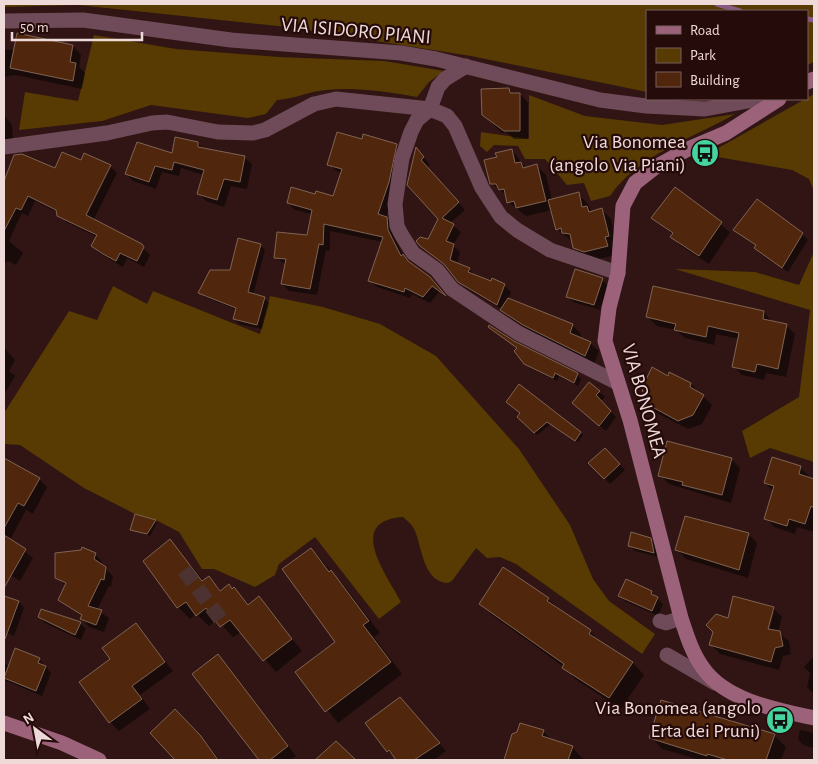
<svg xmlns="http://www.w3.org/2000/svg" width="818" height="764" viewBox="0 0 818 764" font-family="'Alegreya Sans',sans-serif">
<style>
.green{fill:#573b02}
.shadow{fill:#0007;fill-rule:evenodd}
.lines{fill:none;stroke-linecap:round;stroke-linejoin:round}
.stream{stroke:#885984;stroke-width:5}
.building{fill:#50270c;stroke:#806353}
.street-tunnel{stroke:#4c3331;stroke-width:15;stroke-dasharray:15 8;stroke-linecap:butt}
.street{stroke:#6f4a59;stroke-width:15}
.secondary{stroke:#9c627a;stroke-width:15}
.labels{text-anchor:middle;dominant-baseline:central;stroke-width:4.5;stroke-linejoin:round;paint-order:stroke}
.street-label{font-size:20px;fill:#eedad8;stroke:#260b0b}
.poi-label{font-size:20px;fill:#eedad8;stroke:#260b0b;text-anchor:end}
</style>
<rect width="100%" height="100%" fill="#301514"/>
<g class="green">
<polygon points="4,4 814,4 814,62 807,65 807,11 647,11 647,92 471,56 287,27 78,5 4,7"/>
<path d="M94,35L176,49L278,57L384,61L444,71L429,82L417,97C389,92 356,87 327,90C310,91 294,99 277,100L266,114L248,118L151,105L102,121L19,130L25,92L78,101Z"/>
<polygon points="814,94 814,191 809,179 792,170 706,155"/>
<path d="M529,95L585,116L662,125L735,114C693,138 638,155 610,196L591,201L584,183L567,185L545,159H525L518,146L494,145L487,152L480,146L481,132L529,139Z"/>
<polygon points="814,252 814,462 770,448 750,458 742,431 799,397 810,310 675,269 755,272 799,285"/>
<path d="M113,286L147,304L153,291L260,334L270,296L323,307L380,324L436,356L519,449L570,525L593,579L609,601L655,634L642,654L516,564L500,557L487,558L476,548L452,581L448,583C422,582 422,544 414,529C412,524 406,520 403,517C345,521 387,575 401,602L379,619L315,537L279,564L275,575L255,587L214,569H202L179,532L156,520L135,514L84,488L20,445L4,444V413L69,311L97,320Z"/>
</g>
<g class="shadow">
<polygon points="73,46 81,55 79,67 85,73 82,89 16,75 4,77 4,50"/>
<polygon points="508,89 513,94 520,94 528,103 528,139 514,139 506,132 502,133 483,115"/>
<polygon points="4,115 12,125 13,141 4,142"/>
<polygon points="362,141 396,145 403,152 395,189 386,217 393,225 395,238 404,258 430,278 447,298 439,292 430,303 412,294 410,298 377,287 370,280 383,242 330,231 330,251 326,250 317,295 289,291 282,284 286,265 275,257 308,237 312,214 295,210 288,203 316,196 334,198 342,173 336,171 329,164"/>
<polygon points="198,143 203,149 244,157 252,164 247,189 231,186 224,207 206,201 199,194 204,175 181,168 179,176 162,172 156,189 133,181 126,174"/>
<polygon points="512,150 526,168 537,166 546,175 552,200 578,194 587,203 592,212 602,210 611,219 617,245 616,255 594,260 583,256 574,247 573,242 557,229 552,210 526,216 508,202 507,196 491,183 498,158"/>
<polygon points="422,155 430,165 427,167 465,210 450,223 461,232 453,245 460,252 457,264 469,269 476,276 491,283 504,285 511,292 508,299 572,325 581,334 580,338 590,343 599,351 594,364 533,333 510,318 502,309 467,289 449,268 421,246 428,241 440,219 409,184"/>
<polygon points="81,162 110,166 117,173 93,221 143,248 150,255 144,267 127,258 123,267 99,253 93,246 97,237 66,222 58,213 35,201 28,216 22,213 9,241 23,253 16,265 8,261 4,264 4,178 55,170"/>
<polygon points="710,216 730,232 709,264 681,246 672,237 673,235 653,218"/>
<polygon points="735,230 802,234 808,240 788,272 761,254 755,248 757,246"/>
<polygon points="260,245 265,250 253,295 264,298 269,303 262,329 239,324 234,319 237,310 205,297 200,293 231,271"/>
<polygon points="602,280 608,285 600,310 573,302 567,296"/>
<polygon points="764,312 772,322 786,325 795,334 786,377 766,373 764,380 742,375 734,366 739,339 716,334 714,345 685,338 676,330 657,326 648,317"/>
<polygon points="513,342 577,374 581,379 578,386 559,376 557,381 530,368"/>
<polygon points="4,347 15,360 9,371 15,376 5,393"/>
<polygon points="669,377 691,384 712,405 702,424 688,429 655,412 646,403"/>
<polygon points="599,392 605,397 601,401 616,417 606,431 579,409"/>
<polygon points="521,413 580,433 583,435 578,442 551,424 537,435 518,417"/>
<polygon points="605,449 625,470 610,484 590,463"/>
<polygon points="4,459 39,479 47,487 33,514 26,510 10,540 33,558 20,581 4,571"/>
<polygon points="731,459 740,468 731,503 669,484 660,475"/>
<polygon points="800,467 809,476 808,479 814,481 814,532 797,527 795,534 774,527 766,518 774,492 765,483"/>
<polygon points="155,521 157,523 150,536 132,529"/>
<polygon points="748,534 757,543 748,578 686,559 677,550"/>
<polygon points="650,539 656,545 659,557 635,551 629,545"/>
<polygon points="170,541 204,581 209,578 222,591 234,589 249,605 259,598 302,651 276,672 241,632 233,637 217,620 209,626 196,614 190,619 178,607 145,561"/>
<polygon points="311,549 342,583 380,633 374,637 402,674 338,723 297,672 337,642"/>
<polygon points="95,554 102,562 101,565 113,576 111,587 109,586 97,610 109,618 104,632 89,627 82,619 83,617 60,600 66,586 56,577"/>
<polygon points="651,592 663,604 658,616 625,601 620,595"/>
<polygon points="4,597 19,602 24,608 14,636 4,632"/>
<polygon points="548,599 560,610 590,631 601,643 633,663 644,675 621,709 575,679 564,667 492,615 480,604"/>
<path d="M773,608L782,617L778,632L789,641L791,654L783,656L779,670L720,654L711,645L729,620ZM771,612H774L768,635L766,634Z"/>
<polygon points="39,617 80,623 86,629 81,640 45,623"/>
<polygon points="136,625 173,671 140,695 150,709 119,731 110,722 112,659"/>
<polygon points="218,656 296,756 290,760 260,760 194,674"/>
<polygon points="812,658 814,658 814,694 807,687 810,673 804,667"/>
<polygon points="39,659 51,673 42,696 4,680 4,662 9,667"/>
<polygon points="408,707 446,751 434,760 399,760 387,751"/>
<polygon points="175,711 207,744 219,760 177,760 152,733"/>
<polygon points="800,730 814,733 814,748 803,745 798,739"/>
<polygon points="543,731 553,741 572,747 582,758 591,760 506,760"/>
<polygon points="774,735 786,747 781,760 700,760 662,749 651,737"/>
</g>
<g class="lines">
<g class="stream">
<polyline points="717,4 740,11"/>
<polyline points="807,19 814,20"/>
</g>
</g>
<g class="building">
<polygon points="17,33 73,45 70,62 76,63 73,81 10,68"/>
<polygon points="509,88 510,93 520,93 520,131 504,131 482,115 481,89"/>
<polygon points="337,132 362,139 363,134 397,144 389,182 378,214 387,217 388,230 401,256 403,254 408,261 430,277 446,296 432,286 423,297 405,288 404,292 368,281 383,237 324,224 323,245 319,244 310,289 281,284 286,259 274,258 277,232 307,235 312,210 287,203 291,187 315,194 316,191 333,196 342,169 327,165"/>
<polygon points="175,137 198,142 198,147 245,156 240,182 224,179 217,200 197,194 204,170 174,162 172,170 155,166 149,182 125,174 137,142 172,153"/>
<polygon points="416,147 424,157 421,160 459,202 442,218 454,224 446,241 454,244 450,260 470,268 468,272 491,281 492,278 505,284 497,305 458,282 444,264 420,246 416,241 420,237 428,239 438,219 407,185"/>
<polygon points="512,149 515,163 521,162 523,168 537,164 546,201 516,208 514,201 507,203 504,189 499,190 496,184 490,184 484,160 497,157 495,153"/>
<polygon points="62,152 81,160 84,153 111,165 86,215 142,244 144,247 137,261 120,253 116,261 103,254 91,246 97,235 57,216 56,210 28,196 21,210 16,208 4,231 4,181 14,155 22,154 55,168"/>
<polygon points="675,187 722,222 699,256 670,237 673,233 651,218"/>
<polygon points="579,192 582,207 587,206 589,212 602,208 609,236 605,237 608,246 584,252 573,248 570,234 562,233 561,228 556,230 548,200"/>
<polygon points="757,199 803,233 782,268 754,248 756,245 733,230"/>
<polygon points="238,238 261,244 248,292 265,297 257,325 233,319 236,308 198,293 210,270 230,270"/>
<polygon points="575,269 603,278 594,305 566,297"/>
<polygon points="653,286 764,311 763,319 787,324 778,369 757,364 755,372 732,367 739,333 708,326 706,337 674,330 676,324 646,317"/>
<polygon points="508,298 573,324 570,333 591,342 585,356 523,325 500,310"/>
<polygon points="489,325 514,341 578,373 574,383 555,373 553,378 524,364 514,351 517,348 488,327"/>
<polygon points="652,367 668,376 669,372 691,383 690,387 704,395 693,415 678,421 645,403 642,388"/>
<polygon points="589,382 600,391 596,395 611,411 599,426 572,403"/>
<polygon points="519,384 581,432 575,441 547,422 534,433 517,417 520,413 506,402"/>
<polygon points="667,441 732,458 722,495 682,485 683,482 658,476"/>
<polygon points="605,448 620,464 604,479 588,463"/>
<polygon points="772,457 801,466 799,474 814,479 814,508 811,506 805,524 789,519 787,526 764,519 774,486 764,483"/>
<polygon points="4,458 40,478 24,506 18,503 4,528"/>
<polygon points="135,514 156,520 147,534 130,530"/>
<polygon points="685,516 749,533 739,570 675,550"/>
<polygon points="631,532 651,538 654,553 628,546"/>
<polygon points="4,535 26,549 4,588"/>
<polygon points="170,539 202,581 209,576 220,591 229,584 232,589 234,587 248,605 259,596 292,639 263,661 230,620 220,627 206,608 196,616 186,602 177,608 143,561"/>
<polygon points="82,547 96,553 94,559 106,567 104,580 101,579 88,606 102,610 96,625 80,619 82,615 58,600 66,583 55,578 55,553 81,550"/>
<polygon points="311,548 329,572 331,570 369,621 363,625 391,662 325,712 295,672 335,642 282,569"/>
<polygon points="503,567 549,598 547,601 591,630 589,634 633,662 609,698 562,668 564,664 479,604"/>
<polygon points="626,579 652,591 651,594 658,597 652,611 618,596"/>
<polygon points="4,596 19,601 5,639 4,639"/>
<polygon points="733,596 774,607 768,629 780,631 783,646 775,648 771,662 709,645 713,632 706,625 716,614 728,618"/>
<polygon points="41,609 81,622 75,635 38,617"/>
<polygon points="136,623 165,662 132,686 142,699 109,723 79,682 110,659 102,648"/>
<polygon points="15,648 40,658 38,663 46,666 36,691 4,678"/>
<polygon points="218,654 288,746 270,760 259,760 192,674"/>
<polygon points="400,697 440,743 414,760 396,760 389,750 387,752 365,723"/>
<polygon points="661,700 775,734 766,760 728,760 707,754 707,756 649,738"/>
<polygon points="175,709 200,735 218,760 175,760 150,733"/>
<polygon points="520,723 544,730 542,736 573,746 568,760 504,760 512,734 517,732"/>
<polygon points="336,741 356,760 315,760"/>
</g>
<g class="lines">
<polyline class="street-tunnel" points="184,570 224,624"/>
<g class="street">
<polyline points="4,21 83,20 231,40 401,53 436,59 600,100 646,106 705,109 759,99"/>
<polyline points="466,66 445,79 438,87 430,109 417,120 411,132 402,158 395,204 397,226 401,234 413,253 437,270 452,289 518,333 618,383"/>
<polyline points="4,147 107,133 152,123 167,122 218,132 253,133 265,130 314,104 336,99 430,109 447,116 455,126 482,188 501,217 517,230 550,250 618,273"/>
<polyline points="660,621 666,623 681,618"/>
<polyline points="667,655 715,683"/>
</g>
<g class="secondary">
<polyline points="807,82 814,79"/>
<path d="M779,99L726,133L688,149L654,168L635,183L623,206L618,273L609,308L605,341L630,420L681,618C687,636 692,653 703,668C726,701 778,710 814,718"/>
<polyline points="4,723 62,743 99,760"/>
</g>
</g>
<defs>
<g id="bus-disc" transform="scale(1.4375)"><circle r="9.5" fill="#45d49f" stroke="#260b0b"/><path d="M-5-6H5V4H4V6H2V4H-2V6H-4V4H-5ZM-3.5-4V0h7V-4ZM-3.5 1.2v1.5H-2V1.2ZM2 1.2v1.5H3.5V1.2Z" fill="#111"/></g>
</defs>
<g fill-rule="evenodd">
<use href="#bus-disc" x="705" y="153"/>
<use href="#bus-disc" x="780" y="720"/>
</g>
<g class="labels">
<g class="street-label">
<text transform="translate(356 31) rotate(5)">VIA ISIDORO PIANI</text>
<text transform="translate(644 401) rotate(74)">VIA BONOMEA</text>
</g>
<g class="poi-label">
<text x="686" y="142">Via Bonomea<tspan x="686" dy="23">(angolo Via Piani)</tspan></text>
<text x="761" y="708">Via Bonomea (angolo<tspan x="761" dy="23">Erta dei Pruni)</tspan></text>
</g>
</g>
<rect width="818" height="764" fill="none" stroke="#eedad8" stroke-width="10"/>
<rect x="646" y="10" width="162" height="90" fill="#260b0b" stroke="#765e5d"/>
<rect x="656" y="26" width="25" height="8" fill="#9c627a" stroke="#765e5d"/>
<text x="690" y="35" font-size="15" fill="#eedad8">Road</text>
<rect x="656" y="48" width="25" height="15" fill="#573b02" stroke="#765e5d"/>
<text x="690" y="60" font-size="15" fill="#eedad8">Park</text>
<rect x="656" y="72" width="25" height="15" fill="#50270c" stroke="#765e5d"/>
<text x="690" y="85" font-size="15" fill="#eedad8">Building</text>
<g transform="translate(35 729) rotate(328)" stroke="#260b0b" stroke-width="4" paint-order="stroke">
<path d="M0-4L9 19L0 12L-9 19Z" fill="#eedad8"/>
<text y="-8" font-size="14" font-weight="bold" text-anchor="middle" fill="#eedad8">N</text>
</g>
<path d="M12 32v8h130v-8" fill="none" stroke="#eedad8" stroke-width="2.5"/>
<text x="20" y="32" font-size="15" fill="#eedad8" stroke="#260b0b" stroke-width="4" paint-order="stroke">50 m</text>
</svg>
